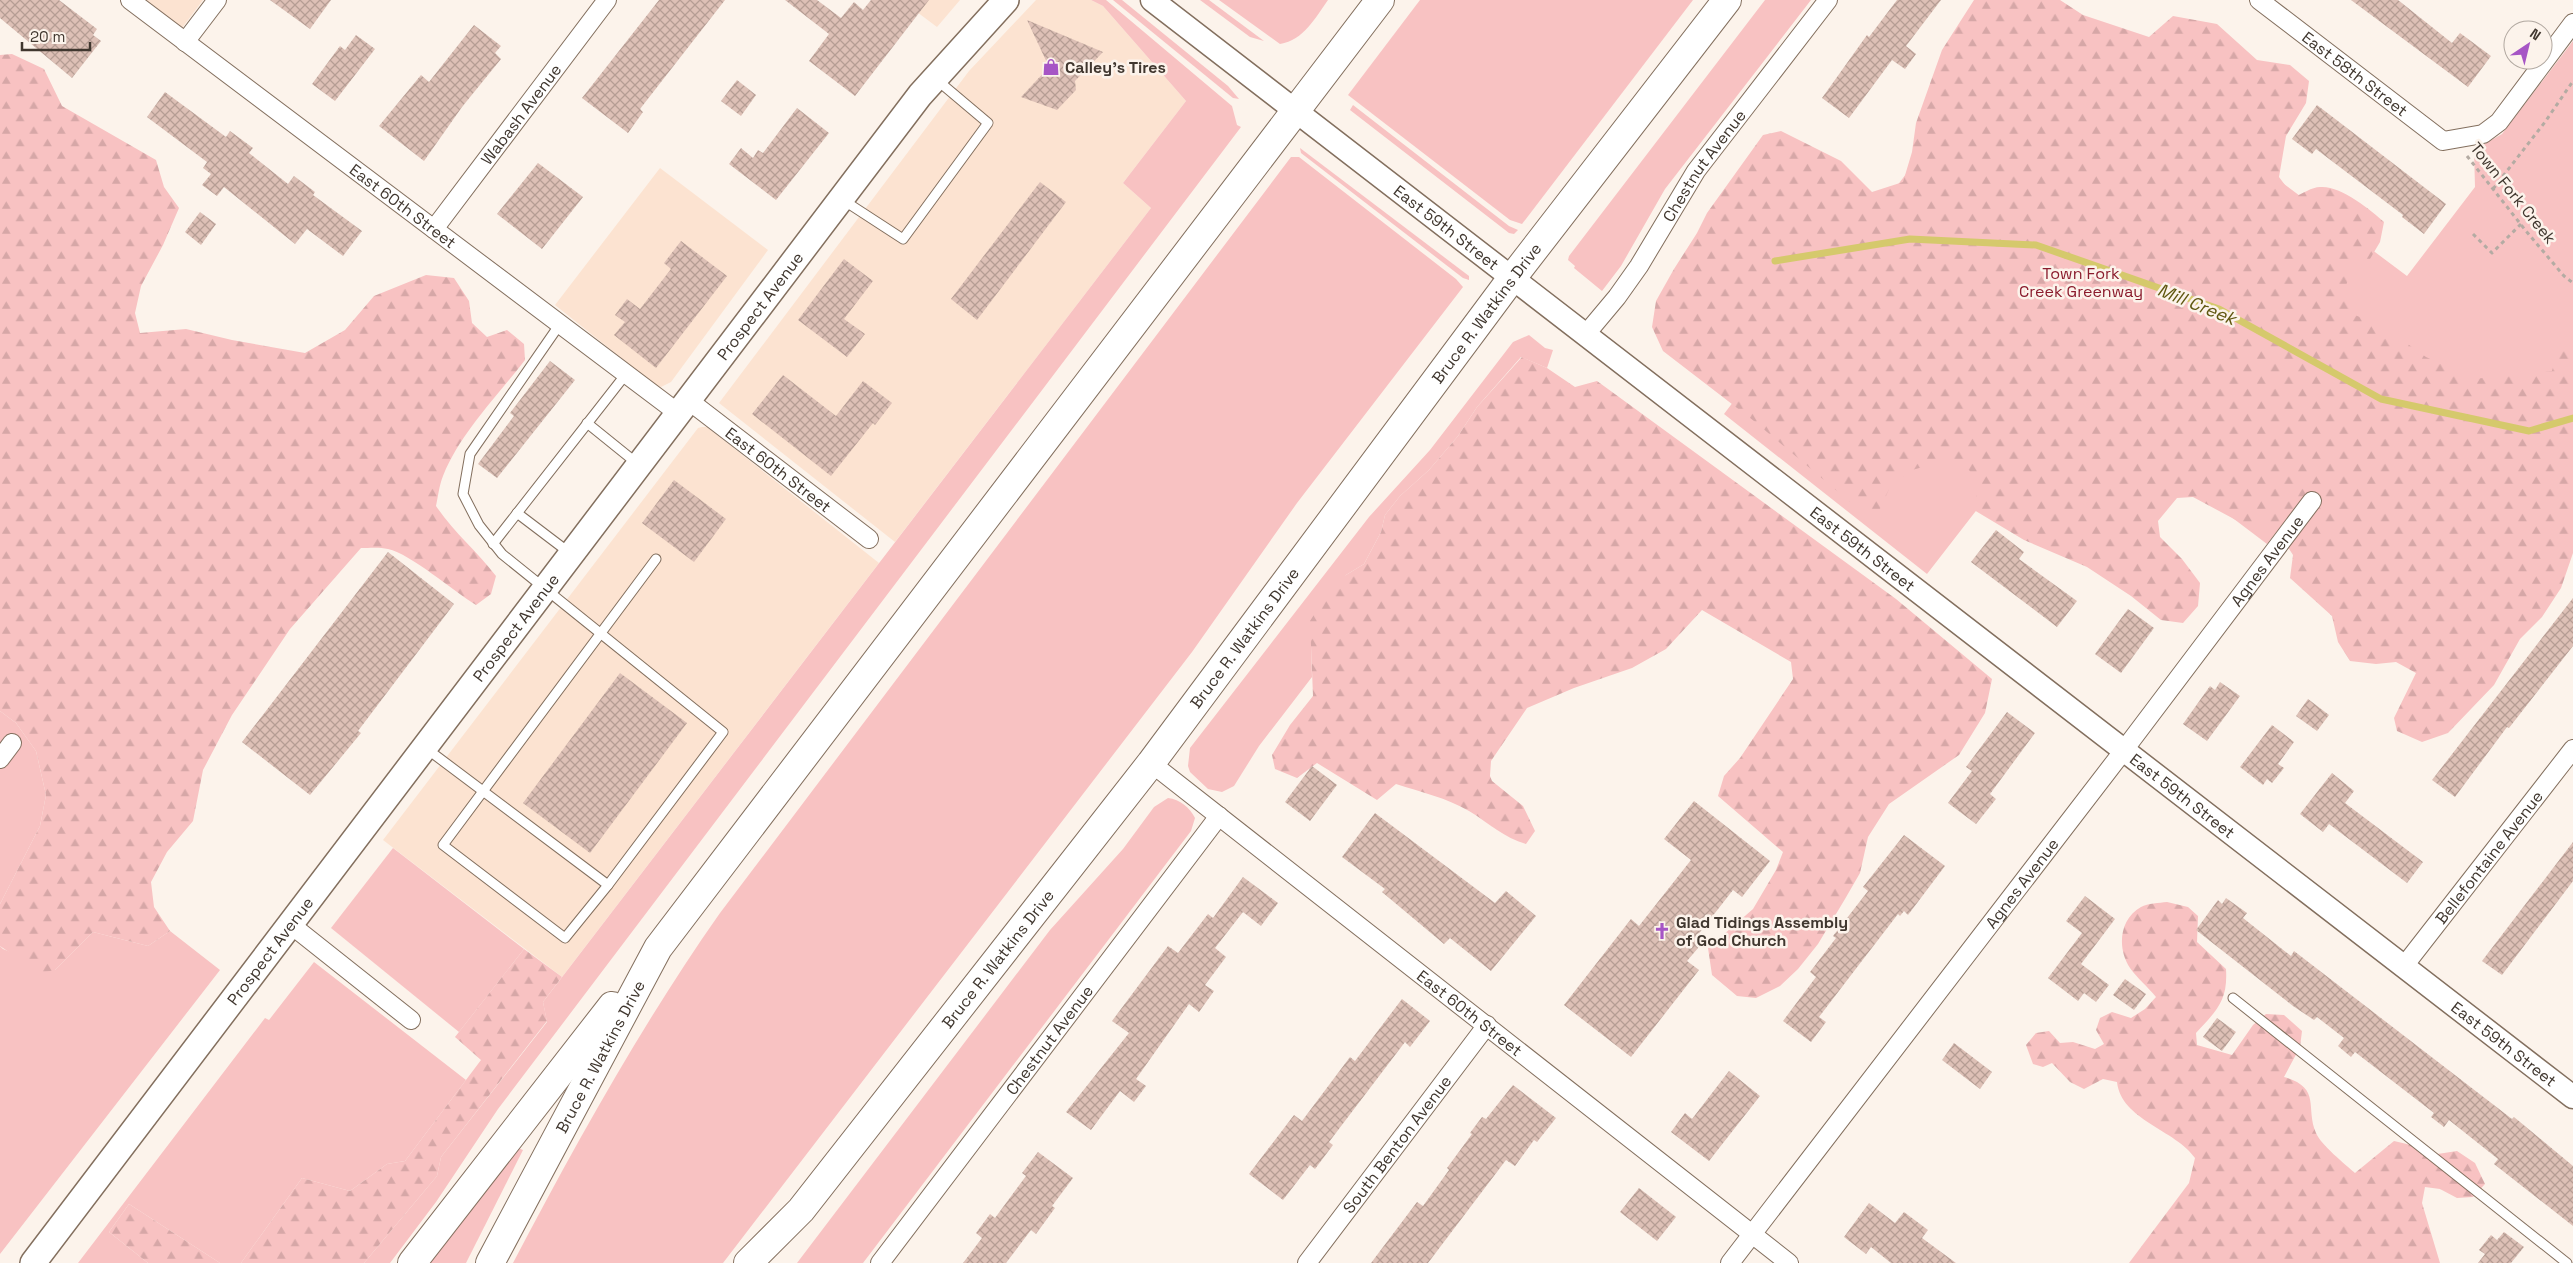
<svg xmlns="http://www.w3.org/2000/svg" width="2573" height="1263" viewBox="0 0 2573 1263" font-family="'Space Grotesk',sans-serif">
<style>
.built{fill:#fce3d1}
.green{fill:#f8c2c2}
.forest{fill:url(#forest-firs)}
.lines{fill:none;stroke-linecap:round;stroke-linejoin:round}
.stream{stroke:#d5c96c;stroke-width:7}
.building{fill:url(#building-cross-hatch)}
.service-casing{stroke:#836f5e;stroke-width:11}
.minor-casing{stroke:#836f5e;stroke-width:20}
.tertiary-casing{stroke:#836f5e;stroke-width:25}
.secondary-casing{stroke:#836f5e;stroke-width:28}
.trunk-casing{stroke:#836f5e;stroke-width:30}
.path{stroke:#b4aba3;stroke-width:3;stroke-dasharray:4 4;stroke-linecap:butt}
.service{stroke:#fff;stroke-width:9}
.minor{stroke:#fff;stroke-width:18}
.tertiary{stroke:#fff;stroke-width:22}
.secondary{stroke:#fff;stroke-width:25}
.trunk{stroke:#fff;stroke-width:28}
.labels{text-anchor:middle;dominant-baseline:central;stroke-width:5;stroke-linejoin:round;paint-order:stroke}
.poi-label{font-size:16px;font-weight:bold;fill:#40372f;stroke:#fcf3eb;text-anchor:start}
.street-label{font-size:16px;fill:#40372f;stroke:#fcf3eb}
.park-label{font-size:16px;fill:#8b1c2d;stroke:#fcf3eb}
.water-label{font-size:18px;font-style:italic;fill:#605710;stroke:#fcf3eb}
</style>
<defs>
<pattern id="forest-firs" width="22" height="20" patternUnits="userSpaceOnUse" patternTransform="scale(1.25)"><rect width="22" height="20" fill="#f8c2c2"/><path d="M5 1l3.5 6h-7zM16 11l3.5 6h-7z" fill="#d6a7a7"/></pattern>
<pattern id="building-cross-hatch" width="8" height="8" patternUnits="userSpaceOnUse" patternTransform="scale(1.25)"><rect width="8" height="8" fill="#ddc0b6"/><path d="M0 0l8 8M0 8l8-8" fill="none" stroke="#b59d94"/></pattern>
</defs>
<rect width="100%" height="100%" fill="#fcf3eb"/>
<g class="built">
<polygon points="146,0 203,0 182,28"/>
<polygon points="901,0 960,0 937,27"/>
<polygon points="1036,0 1091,0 1103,6 1186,101 1123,183 1151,208 895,542 719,403 969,71"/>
<polygon points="660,168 768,250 671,382 661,387 655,385 555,305"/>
<polygon points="702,427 707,427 879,563 562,977 383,840 698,428"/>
</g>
<g class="green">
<polygon points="1091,0 1106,0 1232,106 1237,125 1241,127 498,1109 436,1202 390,1263 364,1263 437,1176 441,1157 547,1022 543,1002 1151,208 1123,183 1186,101 1103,6"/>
<polygon points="1113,0 1122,0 1228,86 1239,99 1233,98"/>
<polygon points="1200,0 1209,0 1264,41 1250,37"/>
<path d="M1219,0H1328C1315,18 1304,40 1280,44Z"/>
<polygon points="1420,0 1693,0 1522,224 1510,220 1348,95"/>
<polygon points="1765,0 1811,0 1665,189 1621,266 1602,291 1574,268 1575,266 1568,260 1569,256"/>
<polygon points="2038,0 2407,276 2475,187 2474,150 2502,134 2573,41 2573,485 2319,478 2267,544 2164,466 2003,476 1927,574 1724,414"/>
<polygon points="1353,105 1509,226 1518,230 1514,234 1509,233 1350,110"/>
<polygon points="1300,148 1469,276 1469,280 1463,278 1301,153"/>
<path d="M1291,157H1299L1456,279L1463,287L1297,503L1192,652L723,1263H513C576,1143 642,1024 720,913Z"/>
<polygon points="1529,335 1545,348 1553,350 1547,368 1521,357 1477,407 1458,436 1429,470 1400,496 1385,515 1381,532 1364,564 1346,575 1311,643 1312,677 1259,746 1234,786 1222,792 1208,789 1190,772 1188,766 1190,748 1369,517 1430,450 1513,342"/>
<polygon points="0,711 16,723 36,751 46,795 40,826 0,904"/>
<path d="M1168,798C1180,799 1190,808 1195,818L1191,831L863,1263H797L1050,930L1123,849L1154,807Z"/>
<polygon points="393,848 524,949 459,1032 331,928"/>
<polygon points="170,931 220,970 0,1254 0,946 3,949 55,970 93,932 148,946"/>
<polygon points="314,962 466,1080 405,1161 387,1164 350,1191 302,1178 241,1263 220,1263 129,1204 109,1232 148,1263 78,1263 265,1018 269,1020"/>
<polygon points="518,1148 523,1150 466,1263 429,1263"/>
</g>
<g class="forest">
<path d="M1974,0H2060L2083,15L2149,37L2173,16L2217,24L2257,60L2290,65L2309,81L2306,103L2286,136L2279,177L2294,197C2302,194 2312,187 2320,187C2340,185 2371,210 2384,222L2380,242L2370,259L2353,263L2346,286L2350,313L2384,327L2426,357L2473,379L2552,371L2556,355L2573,342V553L2561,588L2542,617L2520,639L2494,685L2448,733L2422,742L2397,731L2394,718L2416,673L2396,662L2376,664L2350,661L2338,642L2332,616L2290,578L2293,555L2274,526H2247L2193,497L2177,498L2158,521L2160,537L2182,559L2200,583L2198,606L2183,623L2161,620L2131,596L2087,567L2024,540L1974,510L1979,483L1969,470L1945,461L1912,470L1891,485L1880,509L1865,511L1850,502L1754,421L1663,351L1652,327L1656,301L1674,269L1697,233L1707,213L1763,135L1781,131L1841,161L1872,192L1903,182L1912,152L1916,123L1942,50Z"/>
<path d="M12,54L44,69L62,106L156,160L164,187L179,208L163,245L141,286L135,313L140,333L186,329L232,340L305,353L345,330L374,296L426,275L454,278L469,301L472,323L487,337L507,330L524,344L525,360C496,398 461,432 443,476C439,486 438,497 436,506C454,533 477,551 496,576L491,594L476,605C453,591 411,554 388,549C380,547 369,548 361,548L290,629L232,715L203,770L193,821L167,852L151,882L154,907L170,931L148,946L93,932L55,970L40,973L0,946V904L40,826L46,795L36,751L16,723L0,711V55Z"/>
<path d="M1522,357L1547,368L1575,387L1597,381L1896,599L1992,679L1985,713L1959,755L1889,804L1868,837L1860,873L1845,899L1818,944L1798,969L1780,986L1756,998L1737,996L1712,975L1708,948L1753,909L1776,870L1783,852L1718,796L1724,776L1740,758L1793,679L1791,662L1702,610L1666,649L1632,668L1574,688L1527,708L1491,761L1490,776L1492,781L1523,806L1535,831L1526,844C1504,838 1489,823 1469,811C1447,798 1421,792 1396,784L1377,800L1317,763L1297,778L1275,769L1272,755L1290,725L1313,696L1310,621L1329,591L1346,575L1364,564L1381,532L1385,515L1400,496L1429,470L1458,436L1477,407Z"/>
<path d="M2167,902L2188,907L2198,916L2197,942L2226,969C2228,1001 2217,1010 2196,1033L2197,1045L2232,1055L2253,1025L2266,1014L2284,1015L2302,1031L2300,1047L2284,1077C2322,1088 2305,1108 2316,1133C2321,1145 2345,1164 2355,1173L2394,1141L2411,1145L2431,1155L2457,1151L2475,1163L2485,1184L2473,1197L2457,1198L2440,1189L2425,1187L2422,1203L2440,1263H2129L2189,1183L2195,1158C2176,1130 2121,1120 2117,1082L2103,1079L2084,1089L2070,1082L2052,1063L2043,1067L2033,1064L2026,1045L2036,1033L2049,1031L2060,1043L2073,1042L2095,1049L2104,1044L2096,1030L2100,1018L2112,1012L2131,1018L2145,1009L2156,997C2148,987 2137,978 2130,968C2117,949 2119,919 2141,907C2148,903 2159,903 2167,902Z"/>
<polygon points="524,949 562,977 543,1002 547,1021 441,1157 437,1176 364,1263 241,1263 302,1178 350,1191 387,1164 405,1161 481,1060 455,1037"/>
<polygon points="129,1204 220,1263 148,1263 109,1232"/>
</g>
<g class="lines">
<polyline class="stream" points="1775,261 1910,239 2036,245 2219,309 2381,399 2529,431 2573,418"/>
</g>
<g class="building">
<polygon points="0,0 59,0 97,29 93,35 101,41 72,78 0,18"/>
<polygon points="270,0 331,0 310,29"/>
<polygon points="659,0 725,0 640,109 643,112 628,133 582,98"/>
<polygon points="785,0 817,0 841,18 854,2 863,10 871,0 929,0 855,96 809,61 829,34"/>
<polygon points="1897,0 1941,0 1906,46 1916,54 1905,69 1892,60 1849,118 1822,98 1867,35 1869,37"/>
<polygon points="2351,0 2398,0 2452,43 2460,33 2491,56 2468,87"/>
<polygon points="1027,20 1103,52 1075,81 1076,90 1057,110 1021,97 1049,67"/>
<polygon points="474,25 501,46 495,53 501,59 462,107 424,161 379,126 421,75 429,82"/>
<polygon points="356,35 375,49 335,101 312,84 340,46 345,50"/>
<polygon points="737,80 756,95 741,116 721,101"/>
<polygon points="165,92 226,137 230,131 253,148 249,153 288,184 294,176 315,192 313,195 362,231 343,256 307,229 295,244 224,187 217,196 202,185 211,174 203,168 207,162 147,117"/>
<polygon points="2317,105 2446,204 2424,234 2402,217 2403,215 2316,149 2312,154 2292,139"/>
<polygon points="797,108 829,133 776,200 729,164 741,148 753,158 758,150 763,153"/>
<polygon points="538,163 583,197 542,249 497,214"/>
<polygon points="1040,182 1066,202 977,320 951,299"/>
<polygon points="200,212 216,224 201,245 185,232"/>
<polygon points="681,241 727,276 656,368 614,335 625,322 615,315 627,299 640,309 671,269 664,263"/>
<polygon points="844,259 873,281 844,319 865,334 847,357 798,320"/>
<polygon points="550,361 575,380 497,478 478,464 514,416 510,413"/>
<polygon points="783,375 836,416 863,381 892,403 875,425 873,423 831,476 752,414"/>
<polygon points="674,480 726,519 694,562 642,523"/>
<polygon points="1996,530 2024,552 2019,559 2077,601 2057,627 1971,562"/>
<polygon points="388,552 454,604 358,731 361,733 310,795 242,742"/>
<polygon points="2573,598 2573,646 2509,728 2507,727 2455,797 2432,780"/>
<polygon points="2128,609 2154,628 2121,673 2095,654"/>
<polygon points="620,673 687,723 590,853 523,803"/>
<polygon points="2220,682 2240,696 2207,741 2183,724 2210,686 2215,690"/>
<polygon points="2308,699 2329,715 2317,731 2296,716"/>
<polygon points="2007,712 2035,733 1990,794 1996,799 1976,824 1948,803 1972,771 1966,767"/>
<polygon points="2272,725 2294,742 2278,764 2284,768 2272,783 2267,779 2263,785 2240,767"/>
<polygon points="1312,766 1337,785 1310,821 1285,802"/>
<polygon points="2332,773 2354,791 2345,803 2423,862 2407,883 2329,824 2323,832 2300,814"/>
<polygon points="1694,801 1770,861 1742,897 1733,890 1697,936 1704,941 1687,961 1699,970 1631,1057 1564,1005 1631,919 1639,926 1691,860 1664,839"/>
<polygon points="1375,813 1495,903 1506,891 1536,916 1491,971 1450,938 1444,944 1382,892 1385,889 1342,857"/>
<polygon points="1904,835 1945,866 1908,915 1904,911 1900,916 1898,914 1858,966 1819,1017 1826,1022 1811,1042 1783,1021 1816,977 1810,972 1836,938 1833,936 1868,891 1863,887"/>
<polygon points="2573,842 2573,881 2502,975 2482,961"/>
<polygon points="1243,877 1278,903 1261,926 1243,912 1215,948 1226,957 1205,985 1214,991 1199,1012 1189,1004 1136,1079 1146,1086 1134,1102 1120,1091 1091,1130 1066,1112 1129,1033 1112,1021 1168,946 1178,953 1208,914 1213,918"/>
<polygon points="2085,896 2115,919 2081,964 2109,985 2096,1002 2084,993 2078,1001 2048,978 2082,933 2066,921"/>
<polygon points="2226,898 2247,913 2243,918 2291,956 2294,951 2512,1119 2514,1117 2573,1166 2573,1226 2494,1164 2498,1159 2449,1120 2444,1127 2431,1117 2434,1113 2355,1052 2351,1057 2338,1046 2344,1038 2317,1017 2314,1020 2293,1006 2196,930 2218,900 2222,904"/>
<polygon points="2125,979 2146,994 2134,1010 2113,995"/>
<polygon points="1402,999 1430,1021 1410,1047 1405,1042 1329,1142 1333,1145 1315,1169 1310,1165 1283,1200 1249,1174 1294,1115 1302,1121 1350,1057 1355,1061"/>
<polygon points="2217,1018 2236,1032 2222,1051 2203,1037"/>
<polygon points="1954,1043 1992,1072 1980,1089 1942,1060"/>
<polygon points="1729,1071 1760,1096 1709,1161 1671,1132 1685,1113 1692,1119"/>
<polygon points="1513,1085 1556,1118 1537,1142 1534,1140 1515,1166 1506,1160 1428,1263 1371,1263 1417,1202 1423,1206 1449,1170 1447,1168 1472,1134 1470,1133 1482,1117 1486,1119"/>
<polygon points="1038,1152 1073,1178 1052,1206 1055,1208 1036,1234 1031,1230 1006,1263 963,1263 982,1238 976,1233 990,1214 995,1218 1026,1176 1022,1173"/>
<polygon points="1639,1188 1676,1217 1657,1241 1620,1212"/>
<polygon points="1869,1203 1895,1223 1904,1212 1928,1230 1922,1238 1956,1263 1891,1263 1871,1247 1866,1254 1844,1237"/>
<polygon points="2504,1232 2524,1247 2511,1263 2478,1263 2485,1254 2479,1250 2491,1235 2497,1240"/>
</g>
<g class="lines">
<g class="service-casing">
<g id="service">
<polyline points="843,200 903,239 988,123 937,80"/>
<polyline points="587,423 639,465"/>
<polyline points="517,513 571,554"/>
<polyline points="493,544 626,374"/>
<polyline points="427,749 608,885 723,732 502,554 479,525 463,494 470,454 560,324"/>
<polyline points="608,885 565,938 443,845 656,559"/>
<polyline points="2233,998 2567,1263"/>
</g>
</g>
<g class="minor-casing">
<g id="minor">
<path id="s1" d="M130,0L678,413"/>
<path id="s2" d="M2259,0L2443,141L2483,134L2499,122L2573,23"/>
<polyline points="185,42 217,0"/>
<path id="s3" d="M434,229L607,0"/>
<path id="s4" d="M1586,334L1617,297L1639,266L1696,171L1828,0"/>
<path id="s5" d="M688,400L869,539"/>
<polyline points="0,759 12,743"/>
<path id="s6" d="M1151,763L1789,1263"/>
<polyline points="290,924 411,1020"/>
<path id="s7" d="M2404,966L2573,749"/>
<path id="s8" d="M880,1263L1219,816"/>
<path id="s9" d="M1307,1263L1487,1025"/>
<path id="s10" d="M1730,1263L2124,750L2312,501"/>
</g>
</g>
<g class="tertiary-casing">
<g id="tertiary">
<path id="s11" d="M1152,0L2573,1097"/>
</g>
</g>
<g class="secondary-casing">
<g id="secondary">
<path id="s12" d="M33,1263L920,95L1006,0"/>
</g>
</g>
<g class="trunk-casing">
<g id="trunk">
<polyline points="412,1263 612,1006"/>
<path id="s13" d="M490,1263L658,948L1380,0"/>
<path id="s14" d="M748,1263L801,1210L1151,763L1512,278L1727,0"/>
</g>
</g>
<g class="path">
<polyline points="2467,156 2526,231 2564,276 2573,283"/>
<polyline points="2493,189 2545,122 2573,81"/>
<polyline points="2473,234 2492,253 2521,224"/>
</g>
<use href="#service" class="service"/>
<use href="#minor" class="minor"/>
<use href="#tertiary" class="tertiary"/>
<use href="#secondary" class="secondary"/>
<use href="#trunk" class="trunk"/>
</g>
<defs>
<g id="shop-bare" transform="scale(1.35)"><path d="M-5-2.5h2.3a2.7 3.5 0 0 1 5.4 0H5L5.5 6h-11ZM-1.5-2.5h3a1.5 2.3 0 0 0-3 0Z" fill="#a655c5" stroke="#fcf3eb" stroke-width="2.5" paint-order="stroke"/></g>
<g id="church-bare" transform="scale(1.35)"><path d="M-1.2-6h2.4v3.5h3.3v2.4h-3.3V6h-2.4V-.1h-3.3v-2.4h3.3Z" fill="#a655c5" stroke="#fcf3eb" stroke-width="2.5" paint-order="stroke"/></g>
</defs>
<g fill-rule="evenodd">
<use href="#shop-bare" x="1051" y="67"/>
<use href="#church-bare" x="1662" y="931"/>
</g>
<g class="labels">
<g class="poi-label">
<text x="1065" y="67">Calley's Tires</text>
<text x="1676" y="922">Glad Tidings Assembly<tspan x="1676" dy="18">of God Church</tspan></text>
</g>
<g class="street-label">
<text stroke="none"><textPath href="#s2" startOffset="121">East 58th Street</textPath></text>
<text stroke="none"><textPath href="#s3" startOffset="144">Wabash Avenue</textPath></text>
<text stroke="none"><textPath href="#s4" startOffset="206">Chestnut Avenue</textPath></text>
<text transform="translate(2513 193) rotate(51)">Town Fork Creek</text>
<text stroke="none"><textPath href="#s1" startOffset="342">East 60th Street</textPath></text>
<text stroke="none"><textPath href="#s11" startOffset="372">East 59th Street</textPath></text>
<text stroke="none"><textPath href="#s12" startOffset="1202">Prospect Avenue</textPath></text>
<text stroke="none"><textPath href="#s14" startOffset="1204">Bruce R. Watkins Drive</textPath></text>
<text stroke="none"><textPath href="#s5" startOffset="114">East 60th Street</textPath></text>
<text stroke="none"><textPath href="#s11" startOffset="898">East 59th Street</textPath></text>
<text stroke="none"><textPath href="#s10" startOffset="884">Agnes Avenue</textPath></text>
<text stroke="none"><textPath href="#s12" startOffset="798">Prospect Avenue</textPath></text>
<text stroke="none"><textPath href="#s14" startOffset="799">Bruce R. Watkins Drive</textPath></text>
<text stroke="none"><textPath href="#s11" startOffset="1302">East 59th Street</textPath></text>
<text stroke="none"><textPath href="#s7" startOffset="138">Bellefontaine Avenue</textPath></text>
<text stroke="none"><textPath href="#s10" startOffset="479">Agnes Avenue</textPath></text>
<text stroke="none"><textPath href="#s12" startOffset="392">Prospect Avenue</textPath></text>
<text stroke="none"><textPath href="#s14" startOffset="394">Bruce R. Watkins Drive</textPath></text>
<text stroke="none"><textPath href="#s6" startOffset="405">East 60th Street</textPath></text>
<text stroke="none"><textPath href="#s8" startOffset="280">Chestnut Avenue</textPath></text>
<text stroke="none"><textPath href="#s11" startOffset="1708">East 59th Street</textPath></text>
<text stroke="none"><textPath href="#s13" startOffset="234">Bruce R. Watkins Drive</textPath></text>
<text stroke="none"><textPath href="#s9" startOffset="149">South Benton Avenue</textPath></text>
</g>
<g class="park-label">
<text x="2081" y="273">Town Fork<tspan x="2081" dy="18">Creek Greenway</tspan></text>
</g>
<g class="water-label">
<text transform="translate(2197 304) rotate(22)">Mill Creek</text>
</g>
</g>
<g transform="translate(2528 45) rotate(35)"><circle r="24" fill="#fcf3eb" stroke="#b1a8a0"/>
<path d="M0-4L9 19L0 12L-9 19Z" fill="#a655c5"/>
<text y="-8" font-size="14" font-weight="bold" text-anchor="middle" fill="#40372f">N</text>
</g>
<path d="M22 42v8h68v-8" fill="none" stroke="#40372f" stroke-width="2.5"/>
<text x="30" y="42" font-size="15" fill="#40372f" stroke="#fcf3eb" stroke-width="4" paint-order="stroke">20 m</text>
</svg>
